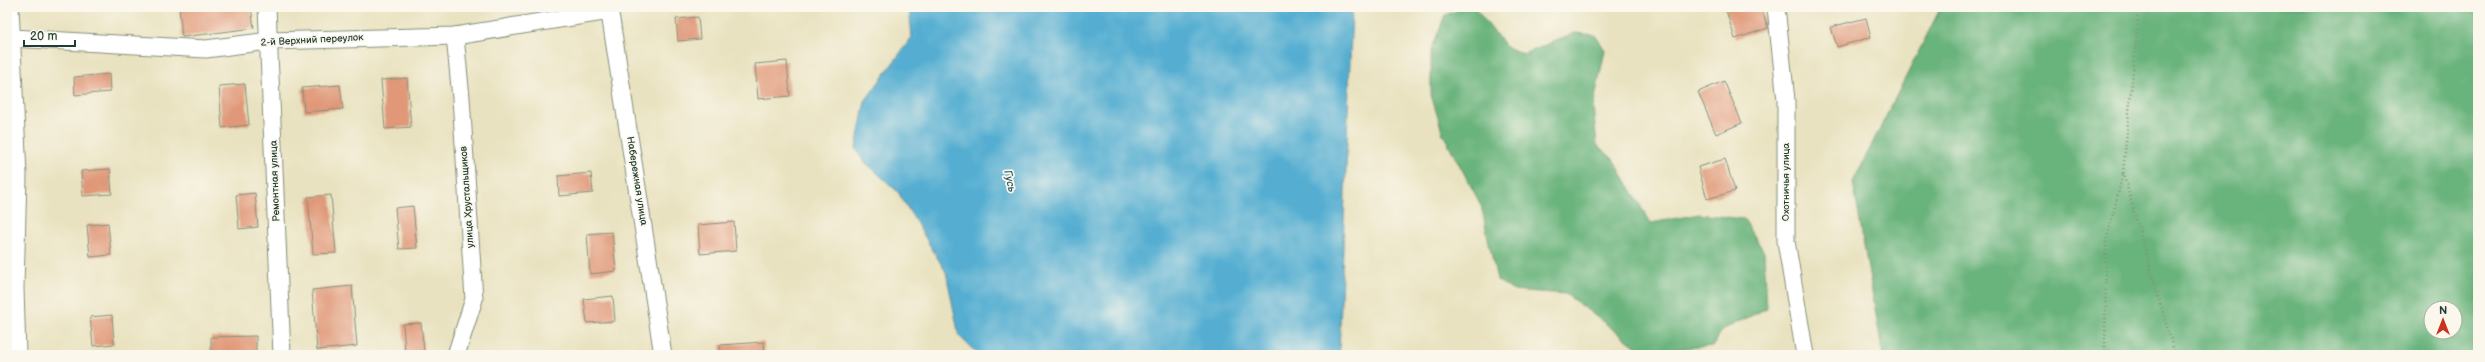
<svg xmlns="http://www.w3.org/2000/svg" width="2485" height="362" viewBox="0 0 2485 362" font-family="'Balsamiq Sans',sans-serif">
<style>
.forest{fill:#69b37b;stroke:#447858;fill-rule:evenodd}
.water{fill:#54aed1;stroke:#3a7682}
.building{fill:#e09878}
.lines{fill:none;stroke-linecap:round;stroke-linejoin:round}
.minor-casing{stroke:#84907a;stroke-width:19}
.path{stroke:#84907a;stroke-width:2.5;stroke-dasharray:1 3;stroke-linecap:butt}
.minor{stroke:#fff;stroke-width:17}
.labels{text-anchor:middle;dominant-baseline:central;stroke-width:3.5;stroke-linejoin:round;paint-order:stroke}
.street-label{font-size:10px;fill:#1f3d34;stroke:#fbf7ec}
.water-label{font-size:11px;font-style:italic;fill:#2f5f63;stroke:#fbf7ec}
</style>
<rect width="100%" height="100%" fill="#fbf7ec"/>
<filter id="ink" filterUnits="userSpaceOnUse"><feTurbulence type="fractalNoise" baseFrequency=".025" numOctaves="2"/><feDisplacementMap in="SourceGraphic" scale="8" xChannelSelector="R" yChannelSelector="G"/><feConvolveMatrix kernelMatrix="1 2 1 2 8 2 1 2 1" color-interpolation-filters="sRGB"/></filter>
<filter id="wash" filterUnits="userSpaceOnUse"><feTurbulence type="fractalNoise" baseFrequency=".012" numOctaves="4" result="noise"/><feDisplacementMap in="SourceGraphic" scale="16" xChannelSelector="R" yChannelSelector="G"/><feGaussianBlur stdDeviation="0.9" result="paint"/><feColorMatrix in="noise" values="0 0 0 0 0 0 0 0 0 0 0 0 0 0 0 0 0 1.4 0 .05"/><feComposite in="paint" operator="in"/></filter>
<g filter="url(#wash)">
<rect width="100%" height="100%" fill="#e9e2c0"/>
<g class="forest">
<polygon points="1467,7 1474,7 1506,47 1524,54 1574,33 1595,35 1605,50 1593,107 1597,145 1613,159 1651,223 1699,214 1744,219 1764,252 1767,308 1722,330 1713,346 1642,351 1566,294 1512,290 1497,280 1481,205 1443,134 1431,95 1431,51 1445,15"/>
<path d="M1941,7H2478V355H1883L1853,182ZM2431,308H2455V332H2431Z"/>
</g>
<polygon class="water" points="909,7 1352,7 1339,355 979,355 959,336 946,272 898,192 862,159 856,148 865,101 912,37"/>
<g id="blocks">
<g class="building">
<polygon points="179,7 251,7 254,28 182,37"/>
<polygon points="1725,7 1761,7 1768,28 1735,39"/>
<polygon points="698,17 700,39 678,41 676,19"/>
<polygon points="1866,18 1871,37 1837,47 1831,27"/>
<polygon points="787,61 790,96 758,99 755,64"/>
<polygon points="109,74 110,92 75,95 74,77"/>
<polygon points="407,78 411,127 385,129 381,80"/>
<polygon points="1724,81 1742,123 1716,134 1698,92"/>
<polygon points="245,84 249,125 222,128 219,86"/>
<polygon points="340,85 343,109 304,112 302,88"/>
<polygon points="1725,159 1735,191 1707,199 1698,167"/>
<polygon points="110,169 112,194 83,196 81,171"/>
<polygon points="591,173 593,193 559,196 558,176"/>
<polygon points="255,193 258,227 239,229 236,195"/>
<polygon points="331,195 336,253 313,254 308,197"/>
<polygon points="413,206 417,248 399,249 395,208"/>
<polygon points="734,222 736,251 700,254 698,225"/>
<polygon points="108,223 111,255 90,257 87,225"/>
<polygon points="612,232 616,271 590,274 587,234"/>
<polygon points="352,286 357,346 317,350 312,290"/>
<polygon points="613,296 615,321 587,323 584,299"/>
<polygon points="112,315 114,344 93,346 90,317"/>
<polygon points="421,323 424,351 405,353 403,324"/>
<polygon points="256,336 256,355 211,355 211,337"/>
<polygon points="764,342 765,355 721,355 720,345"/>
</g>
</g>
</g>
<g filter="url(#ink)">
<use href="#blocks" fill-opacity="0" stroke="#84907a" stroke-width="1"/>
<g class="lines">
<g class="minor-casing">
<g id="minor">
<polyline points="10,7 18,175 15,288 17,355"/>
<polyline points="267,7 282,355"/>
<polyline points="609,7 663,355"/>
<polyline points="1776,7 1786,100 1786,241 1805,355"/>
<polyline points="455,36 461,98 474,299 456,355"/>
<polyline points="12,38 206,49 269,41 455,36 609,11"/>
</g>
</g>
<g class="path">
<polyline points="2123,173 2175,355"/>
<polyline points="2105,355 2106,242 2123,173 2138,19 2136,7"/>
</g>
<use href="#minor" class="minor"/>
</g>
</g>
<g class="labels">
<g class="street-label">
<text transform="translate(312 40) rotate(-3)">2-й Верхний переулок</text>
<text transform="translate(275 181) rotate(-92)">Ремонтная улица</text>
<text transform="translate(637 181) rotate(81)">Набережная улица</text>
<text transform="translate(1786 182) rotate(-90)">Охотничья улица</text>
<text transform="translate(467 197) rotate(-94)">улица Хрустальщиков</text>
</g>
<g class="water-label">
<text transform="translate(1010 181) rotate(77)">Гусь</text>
</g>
</g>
<rect width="2485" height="362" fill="none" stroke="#fbf7ec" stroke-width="24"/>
<g transform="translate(2443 320)"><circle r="19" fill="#fbf7ec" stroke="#a3ada2"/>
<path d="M0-3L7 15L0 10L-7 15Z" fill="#c8321e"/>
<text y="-6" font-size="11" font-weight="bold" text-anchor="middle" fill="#1f3d34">N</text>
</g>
<path d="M24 40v6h51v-6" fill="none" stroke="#1f3d34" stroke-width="2"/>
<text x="30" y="40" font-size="12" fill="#1f3d34" stroke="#fbf7ec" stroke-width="3" paint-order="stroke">20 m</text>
</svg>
